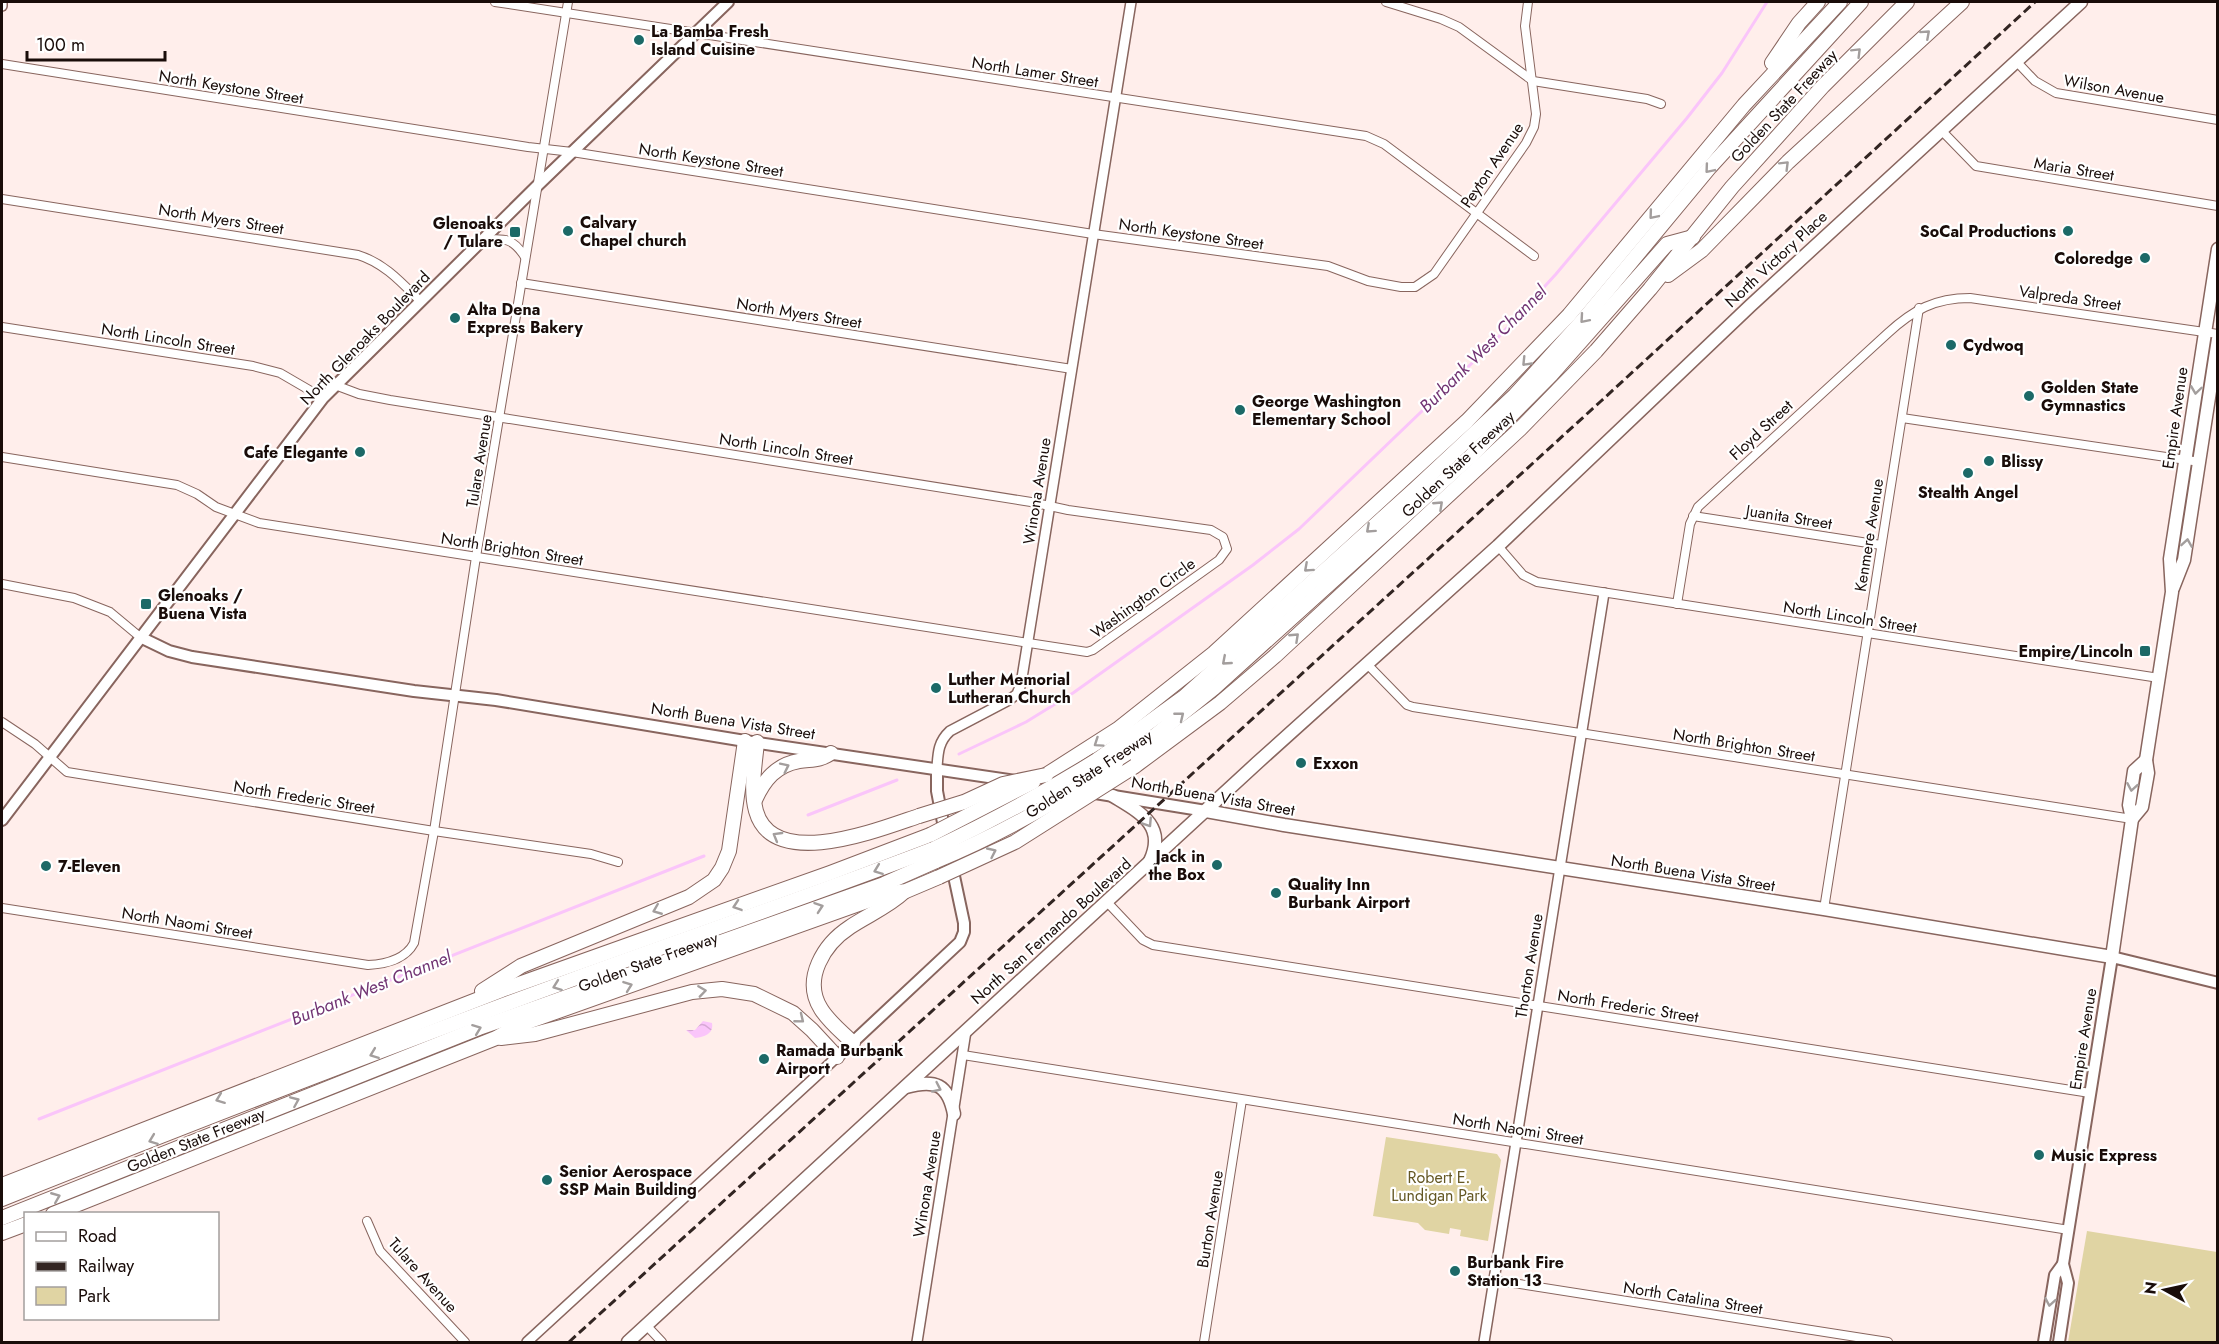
<svg xmlns="http://www.w3.org/2000/svg" width="2219" height="1344" viewBox="0 0 2219 1344" font-family="Jost,sans-serif">
<style>
.park{fill:#e0d4a3}
.water{fill:url(#water-waves)}
.lines{fill:none;stroke-linecap:round;stroke-linejoin:round}
.stream{stroke:#fac5fa;stroke-width:3}
.minor-casing{stroke:#88655e;stroke-width:10}
.tertiary-casing{stroke:#88655e;stroke-width:12}
.secondary-casing{stroke:#88655e;stroke-width:14}
.primary-casing{stroke:#88655e;stroke-width:15}
.motorway-casing{stroke:#88655e;stroke-width:16}
.minor{stroke:#fff;stroke-width:8}
.tertiary{stroke:#fff;stroke-width:9}
.secondary{stroke:#fff;stroke-width:10}
.primary{stroke:#fff;stroke-width:12}
.motorway{stroke:#fff;stroke-width:14}
.rail{stroke:#322522;stroke-width:3;stroke-dasharray:9 4.5;stroke-linecap:butt}
.motorway-bridge-casing{stroke:#88655e;stroke-width:16;stroke-linecap:butt}
.motorway-bridge{stroke:#fff;stroke-width:14}
.oneway{stroke:#a39e9d}
.poi-dot{fill:#1c6967;stroke:#fff;stroke-width:2}
.labels{text-anchor:middle;dominant-baseline:central;stroke-width:4.5;stroke-linejoin:round;paint-order:stroke}
.poi-label{font-size:16px;font-weight:bold;fill:#190c09;stroke:#fff;text-anchor:start}
.street-label{font-size:16px;fill:#190c09;stroke:#fff}
.park-label{font-size:16px;fill:#645723;stroke:#fff}
.water-label{font-size:18px;font-style:italic;fill:#713473;stroke:#fff}
</style>
<defs>
<pattern id="water-waves" width="16" height="10" patternUnits="userSpaceOnUse" patternTransform="scale(1.5)"><rect width="16" height="10" fill="#fac5fa"/><path d="M0 5q4-4 8 0t8 0" fill="none" stroke="#d6a8d5"/></pattern>
</defs>
<rect width="100%" height="100%" fill="#ffeeeb"/>
<g class="park">
<polygon points="1386,1137 1497,1154 1501,1160 1488,1241 1460,1236 1461,1230 1450,1228 1449,1234 1425,1230 1418,1223 1373,1216"/>
<polygon points="2087,1231 2217,1252 2217,1342 2068,1342"/>
</g>
<path class="water" d="M703,1021L712,1023C714,1034 704,1037 695,1038L686,1030H695Z"/>
<g class="lines">
<g class="stream">
<polyline points="959,754 1026,722 1073,693 1253,565 1299,529 1494,342 1556,274 1687,118 1722,73 1767,2"/>
<polyline points="808,815 897,780"/>
<polyline points="39,1119 704,856"/>
</g>
<g class="minor-casing">
<g id="minor">
<polyline points="495,2 1366,136 1384,144 1534,256"/>
<polyline points="1386,2 1441,19 1459,27 1533,81 1647,99 1661,104"/>
<polyline points="2016,61 2035,81 2056,93 2218,120"/>
<polyline points="2,64 528,147 572,152 1093,234 1328,266 1368,281 1401,287 1415,287 1434,274 1526,143 1534,127 1536,114 1525,26 1528,2"/>
<polyline points="1940,129 1976,166 2218,206"/>
<path d="M2,199L358,255C384,263 401,282 420,301"/>
<path d="M483,240C505,238 513,238 525,257"/>
<polyline points="521,283 1072,369"/>
<polyline points="2,327 253,366 280,373 323,398"/>
<polyline points="1902,418 2200,462"/>
<polyline points="2,457 177,485 197,494 216,507 259,523 1087,652 1093,650 1219,560 1227,549 1223,537 1211,530 1068,510 1031,502 390,400 359,394 335,385"/>
<polyline points="1693,516 1881,545"/>
<polyline points="1498,546 1523,575 1537,582 2159,678"/>
<polyline points="2,584 74,598 110,612 140,637"/>
<path d="M1677,604L1690,524L1698,507L1888,333C1913,310 1935,298 1970,298L2218,334"/>
<polyline points="1367,664 1407,705 1413,707 2132,819"/>
<polyline points="2,722 35,744 67,772 434,831 591,854 618,862"/>
<polyline points="1107,902 1143,940 1153,945 2090,1093"/>
<path d="M2,908L368,965C386,964 405,960 414,943L434,831L476,557L568,2"/>
<polyline points="1824,909 1919,308"/>
<polyline points="963,1055 2069,1230"/>
<polyline points="367,1221 380,1251 465,1342"/>
<polyline points="1494,1280 1888,1342"/>
<polyline points="646,1325 662,1342"/>
<polyline points="1204,1342 1242,1100"/>
</g>
</g>
<g class="tertiary-casing">
<g id="tertiary">
<polyline points="2,6 2,2"/>
<path d="M937,768C938,753 938,742 950,731L1009,700L1017,694L1021,684L1131,2"/>
<polyline points="527,1342 837,1057"/>
<polyline points="917,1342 966,1031"/>
<polyline points="1484,1342 1604,593"/>
</g>
</g>
<g class="secondary-casing">
<g id="secondary">
<polyline points="140,637 169,651 192,657 414,691 496,700 745,741 1056,787"/>
<polyline points="937,768 937,791 945,833"/>
<polyline points="1089,792 1206,811"/>
<polyline points="2,820 323,398 538,185 728,2"/>
<polyline points="837,1057 960,942 964,932 964,923 948,848"/>
<polyline points="2044,1342 2055,1275 2063,1264"/>
<polyline points="2059,1342 2068,1283 2063,1264 2112,957 2218,983"/>
</g>
</g>
<g class="primary-casing">
<g id="primary">
<polyline points="2173,588 2184,560 2218,339"/>
<path d="M1113,796C1139,812 1167,825 1150,861"/>
<polyline points="1206,811 1284,825 1824,909 2112,957 2132,819 2129,805 2134,771 2146,760"/>
<polyline points="2132,819 2142,807 2148,773 2146,760 2172,592 2170,559 2218,249"/>
<path d="M906,1087C935,1079 948,1084 954,1114"/>
<polyline points="628,1342 1257,763 1498,546 1750,306 2081,2"/>
</g>
</g>
<g class="motorway-casing">
<g id="motorway">
<polyline points="1772,63 1799,23 1818,2"/>
<polyline points="1668,275 1702,250 1788,162 1962,2"/>
<path d="M757,742C755,764 750,789 756,811C773,872 880,829 919,816"/>
<polyline points="1097,760 1184,697 1415,489 1515,395 1583,320 1710,167 1861,2"/>
<polyline points="1116,763 1142,746 1214,688 1470,457 1551,375 1667,244 1693,237"/>
<polyline points="1135,766 1220,703 1275,656 1520,429 1596,351 1650,289 1732,187 1823,86 1907,2"/>
<polyline points="1046,775 1118,729 1214,653 1467,421 1569,315 1744,105 1840,2"/>
<path d="M755,800C764,780 776,765 799,761C813,759 819,761 831,753"/>
<polyline points="482,991 521,966 689,897 714,880 722,868 729,851 745,741"/>
<polyline points="501,1038 535,1034 692,992 722,989 754,994 793,1013 812,1030 837,1057"/>
<path d="M853,1043C842,1032 829,1022 821,1009C802,979 824,944 850,927C868,915 888,907 904,892"/>
<polyline points="2,1185 502,990 830,873 930,835"/>
<path d="M2,1199C190,1124 380,1050 571,980C692,936 813,895 933,849"/>
<polyline points="53,1214 496,1038 519,1025 887,894 906,891 939,877"/>
<polyline points="2,1218 479,1028 884,884 936,861"/>
<polyline points="2,1233 26,1224"/>
</g>
</g>
<use href="#minor" class="minor"/>
<use href="#tertiary" class="tertiary"/>
<use href="#secondary" class="secondary"/>
<use href="#primary" class="primary"/>
<use href="#motorway" class="motorway"/>
<polyline class="rail" points="569,1342 1600,402 2035,2"/>
<g class="motorway-bridge-casing">
<g id="motorway-bridge">
<polyline points="919,816 964,802 1003,784 1046,775"/>
<polyline points="930,835 1033,782"/>
<path d="M933,849C990,822 1044,793 1097,760"/>
<path d="M936,861C999,835 1059,801 1116,763"/>
<polyline points="939,877 1015,842 1135,766"/>
</g>
</g>
<use href="#motorway-bridge" class="motorway-bridge"/>
</g>
<defs><path id="oneway-chevron" d="M-2-3.5L2.5 0L-2 3.5" fill="none" stroke-width="1.6" stroke-linecap="round" stroke-linejoin="round" transform="scale(1.5)"/></defs>
<g class="oneway">
<use href="#oneway-chevron" transform="translate(1926 34) rotate(-42)"/>
<use href="#oneway-chevron" transform="translate(1857 52) rotate(-45)"/>
<use href="#oneway-chevron" transform="translate(1785 165) rotate(-45)"/>
<use href="#oneway-chevron" transform="translate(1709 169) rotate(130)"/>
<use href="#oneway-chevron" transform="translate(1653 215) rotate(130)"/>
<use href="#oneway-chevron" transform="translate(1584 319) rotate(131)"/>
<use href="#oneway-chevron" transform="translate(1526 362) rotate(134)"/>
<use href="#oneway-chevron" transform="translate(2196 390) rotate(98)"/>
<use href="#oneway-chevron" transform="translate(1439 505) rotate(-43)"/>
<use href="#oneway-chevron" transform="translate(1370 529) rotate(138)"/>
<use href="#oneway-chevron" transform="translate(2187 543) rotate(-81)"/>
<use href="#oneway-chevron" transform="translate(1308 568) rotate(138)"/>
<use href="#oneway-chevron" transform="translate(1295 637) rotate(-43)"/>
<use href="#oneway-chevron" transform="translate(1226 661) rotate(139)"/>
<use href="#oneway-chevron" transform="translate(1180 716) rotate(-39)"/>
<use href="#oneway-chevron" transform="translate(1098 743) rotate(146)"/>
<use href="#oneway-chevron" transform="translate(785 767) rotate(-26)"/>
<use href="#oneway-chevron" transform="translate(2132 787) rotate(100)"/>
<use href="#oneway-chevron" transform="translate(1148 823) rotate(57)"/>
<use href="#oneway-chevron" transform="translate(777 836) rotate(-150)"/>
<use href="#oneway-chevron" transform="translate(992 852) rotate(-25)"/>
<use href="#oneway-chevron" transform="translate(878 870) rotate(159)"/>
<use href="#oneway-chevron" transform="translate(737 906) rotate(161)"/>
<use href="#oneway-chevron" transform="translate(819 907) rotate(-19)"/>
<use href="#oneway-chevron" transform="translate(657 910) rotate(158)"/>
<use href="#oneway-chevron" transform="translate(557 986) rotate(160)"/>
<use href="#oneway-chevron" transform="translate(628 986) rotate(-20)"/>
<use href="#oneway-chevron" transform="translate(702 991) rotate(-8)"/>
<use href="#oneway-chevron" transform="translate(800 1019) rotate(39)"/>
<use href="#oneway-chevron" transform="translate(477 1029) rotate(-21)"/>
<use href="#oneway-chevron" transform="translate(374 1054) rotate(159)"/>
<use href="#oneway-chevron" transform="translate(937 1088) rotate(25)"/>
<use href="#oneway-chevron" transform="translate(220 1099) rotate(159)"/>
<use href="#oneway-chevron" transform="translate(295 1101) rotate(-23)"/>
<use href="#oneway-chevron" transform="translate(153 1140) rotate(159)"/>
<use href="#oneway-chevron" transform="translate(56 1197) rotate(-22)"/>
<use href="#oneway-chevron" transform="translate(2050 1302) rotate(100)"/>
</g>
<g class="poi-dot">
<circle cx="639" cy="40" r="6"/>
<circle cx="568" cy="231" r="6"/>
<circle cx="2068" cy="231" r="6"/>
<rect x="509" y="226" width="12" height="12" rx="3"/>
<circle cx="2145" cy="258" r="6"/>
<circle cx="455" cy="318" r="6"/>
<circle cx="1951" cy="345" r="6"/>
<circle cx="2029" cy="396" r="6"/>
<circle cx="1240" cy="410" r="6"/>
<circle cx="360" cy="452" r="6"/>
<circle cx="1989" cy="461" r="6"/>
<circle cx="1968" cy="473" r="6"/>
<rect x="140" y="598" width="12" height="12" rx="3"/>
<rect x="2139" y="645" width="12" height="12" rx="3"/>
<circle cx="936" cy="688" r="6"/>
<circle cx="1301" cy="763" r="6"/>
<circle cx="1217" cy="865" r="6"/>
<circle cx="46" cy="866" r="6"/>
<circle cx="1276" cy="893" r="6"/>
<circle cx="764" cy="1059" r="6"/>
<circle cx="2039" cy="1155" r="6"/>
<circle cx="547" cy="1180" r="6"/>
<circle cx="1455" cy="1271" r="6"/>
</g>
<g class="labels">
<g class="poi-label">
<text x="651" y="31">La Bamba Fresh<tspan x="651" dy="18">Island Cuisine</tspan></text>
<text x="580" y="222">Calvary<tspan x="580" dy="18">Chapel church</tspan></text>
<text x="503" y="223" text-anchor="end">Glenoaks<tspan x="503" dy="18">/ Tulare</tspan></text>
<text x="2056" y="231" text-anchor="end">SoCal Productions</text>
<text x="2133" y="258" text-anchor="end">Coloredge</text>
<text x="467" y="309">Alta Dena<tspan x="467" dy="18">Express Bakery</tspan></text>
<text x="1963" y="345">Cydwoq</text>
<text x="2041" y="387">Golden State<tspan x="2041" dy="18">Gymnastics</tspan></text>
<text x="1252" y="401">George Washington<tspan x="1252" dy="18">Elementary School</tspan></text>
<text x="348" y="452" text-anchor="end">Cafe Elegante</text>
<text x="2001" y="461">Blissy</text>
<text x="1968" y="492" text-anchor="middle">Stealth Angel</text>
<text x="158" y="595">Glenoaks /<tspan x="158" dy="18">Buena Vista</tspan></text>
<text x="2133" y="651" text-anchor="end">Empire/Lincoln</text>
<text x="948" y="679">Luther Memorial<tspan x="948" dy="18">Lutheran Church</tspan></text>
<text x="1313" y="763">Exxon</text>
<text x="1205" y="856" text-anchor="end">Jack in<tspan x="1205" dy="18">the Box</tspan></text>
<text x="58" y="866">7-Eleven</text>
<text x="1288" y="884">Quality Inn<tspan x="1288" dy="18">Burbank Airport</tspan></text>
<text x="776" y="1050">Ramada Burbank<tspan x="776" dy="18">Airport</tspan></text>
<text x="2051" y="1155">Music Express</text>
<text x="559" y="1171">Senior Aerospace<tspan x="559" dy="18">SSP Main Building</tspan></text>
<text x="1467" y="1262">Burbank Fire<tspan x="1467" dy="18">Station 13</tspan></text>
</g>
<g class="street-label">
<text transform="translate(1035 72) rotate(9)">North Lamer Street</text>
<text transform="translate(231 87) rotate(9)">North Keystone Street</text>
<text transform="translate(2114 89) rotate(10)">Wilson Avenue</text>
<text transform="translate(1784 106) rotate(-47)">Golden State Freeway</text>
<text transform="translate(711 160) rotate(9)">North Keystone Street</text>
<text transform="translate(1492 165) rotate(-56)">Peyton Avenue</text>
<text transform="translate(2074 169) rotate(9)">Maria Street</text>
<text transform="translate(221 219) rotate(9)">North Myers Street</text>
<text transform="translate(1191 234) rotate(8)">North Keystone Street</text>
<text transform="translate(1776 259) rotate(-43)">North Victory Place</text>
<text transform="translate(2070 298) rotate(8)">Valpreda Street</text>
<text transform="translate(799 313) rotate(9)">North Myers Street</text>
<text transform="translate(365 338) rotate(-46)">North Glenoaks Boulevard</text>
<text transform="translate(168 339) rotate(9)">North Lincoln Street</text>
<text transform="translate(2175 418) rotate(-82)">Empire Avenue</text>
<text transform="translate(1761 430) rotate(-43)">Floyd Street</text>
<text transform="translate(786 449) rotate(9)">North Lincoln Street</text>
<text transform="translate(479 461) rotate(-81)">Tulare Avenue</text>
<text transform="translate(1458 464) rotate(-43)">Golden State Freeway</text>
<text transform="translate(1037 491) rotate(-81)">Winona Avenue</text>
<text transform="translate(1789 517) rotate(9)">Juanita Street</text>
<text transform="translate(1869 535) rotate(-81)">Kenmere Avenue</text>
<text transform="translate(512 549) rotate(9)">North Brighton Street</text>
<text transform="translate(1143 598) rotate(-36)">Washington Circle</text>
<text transform="translate(1850 617) rotate(9)">North Lincoln Street</text>
<text transform="translate(733 721) rotate(9)">North Buena Vista Street</text>
<text transform="translate(1744 745) rotate(9)">North Brighton Street</text>
<text transform="translate(1089 774) rotate(-33)">Golden State Freeway</text>
<text transform="translate(1213 796) rotate(10)">North Buena Vista Street</text>
<text transform="translate(304 797) rotate(9)">North Frederic Street</text>
<text transform="translate(1693 873) rotate(9)">North Buena Vista Street</text>
<text transform="translate(187 923) rotate(9)">North Naomi Street</text>
<text transform="translate(1051 931) rotate(-42)">North San Fernando Boulevard</text>
<text transform="translate(648 962) rotate(-20)">Golden State Freeway</text>
<text transform="translate(1529 966) rotate(-81)">Thorton Avenue</text>
<text transform="translate(1628 1006) rotate(9)">North Frederic Street</text>
<text transform="translate(2083 1039) rotate(-81)">Empire Avenue</text>
<text transform="translate(1518 1129) rotate(9)">North Naomi Street</text>
<text transform="translate(196 1140) rotate(-22)">Golden State Freeway</text>
<text transform="translate(927 1184) rotate(-81)">Winona Avenue</text>
<text transform="translate(1210 1219) rotate(-81)">Burton Avenue</text>
<text transform="translate(423 1275) rotate(48)">Tulare Avenue</text>
<text transform="translate(1693 1298) rotate(9)">North Catalina Street</text>
</g>
<g class="park-label">
<text x="1439" y="1177">Robert E.<tspan x="1439" dy="18">Lundigan Park</tspan></text>
</g>
<g class="water-label">
<text transform="translate(1483 349) rotate(-45)">Burbank West Channel</text>
<text transform="translate(371 988) rotate(-22)">Burbank West Channel</text>
</g>
</g>
<rect width="2219" height="1344" fill="none" stroke="#190c09" stroke-width="6"/>
<rect x="24" y="1212" width="195" height="108" fill="#ffffff" stroke="#a39e9d" stroke-width="1.5"/>
<rect x="36" y="1232" width="30" height="9" fill="#ffffff" stroke="#a39e9d" stroke-width="1.5"/>
<text x="78" y="1242" font-size="18" fill="#190c09">Road</text>
<rect x="36" y="1262" width="30" height="9" fill="#322522" stroke="#a39e9d" stroke-width="1.5"/>
<text x="78" y="1272" font-size="18" fill="#190c09">Railway</text>
<rect x="36" y="1287" width="30" height="18" fill="#e0d4a3" stroke="#a39e9d" stroke-width="1.5"/>
<text x="78" y="1302" font-size="18" fill="#190c09">Park</text>
<g transform="translate(2165 1290) rotate(278)" stroke="#ffffff" stroke-width="4.5" paint-order="stroke">
<path d="M0-4.5L10 22L0 15L-10 22Z" fill="#190c09"/>
<text y="-9" font-size="16" font-weight="bold" text-anchor="middle" fill="#190c09">N</text>
</g>
<path d="M27 51v9h138v-9" fill="none" stroke="#190c09" stroke-width="3"/>
<text x="36" y="51" font-size="18" fill="#190c09" stroke="#ffffff" stroke-width="4.5" paint-order="stroke">100 m</text>
</svg>
